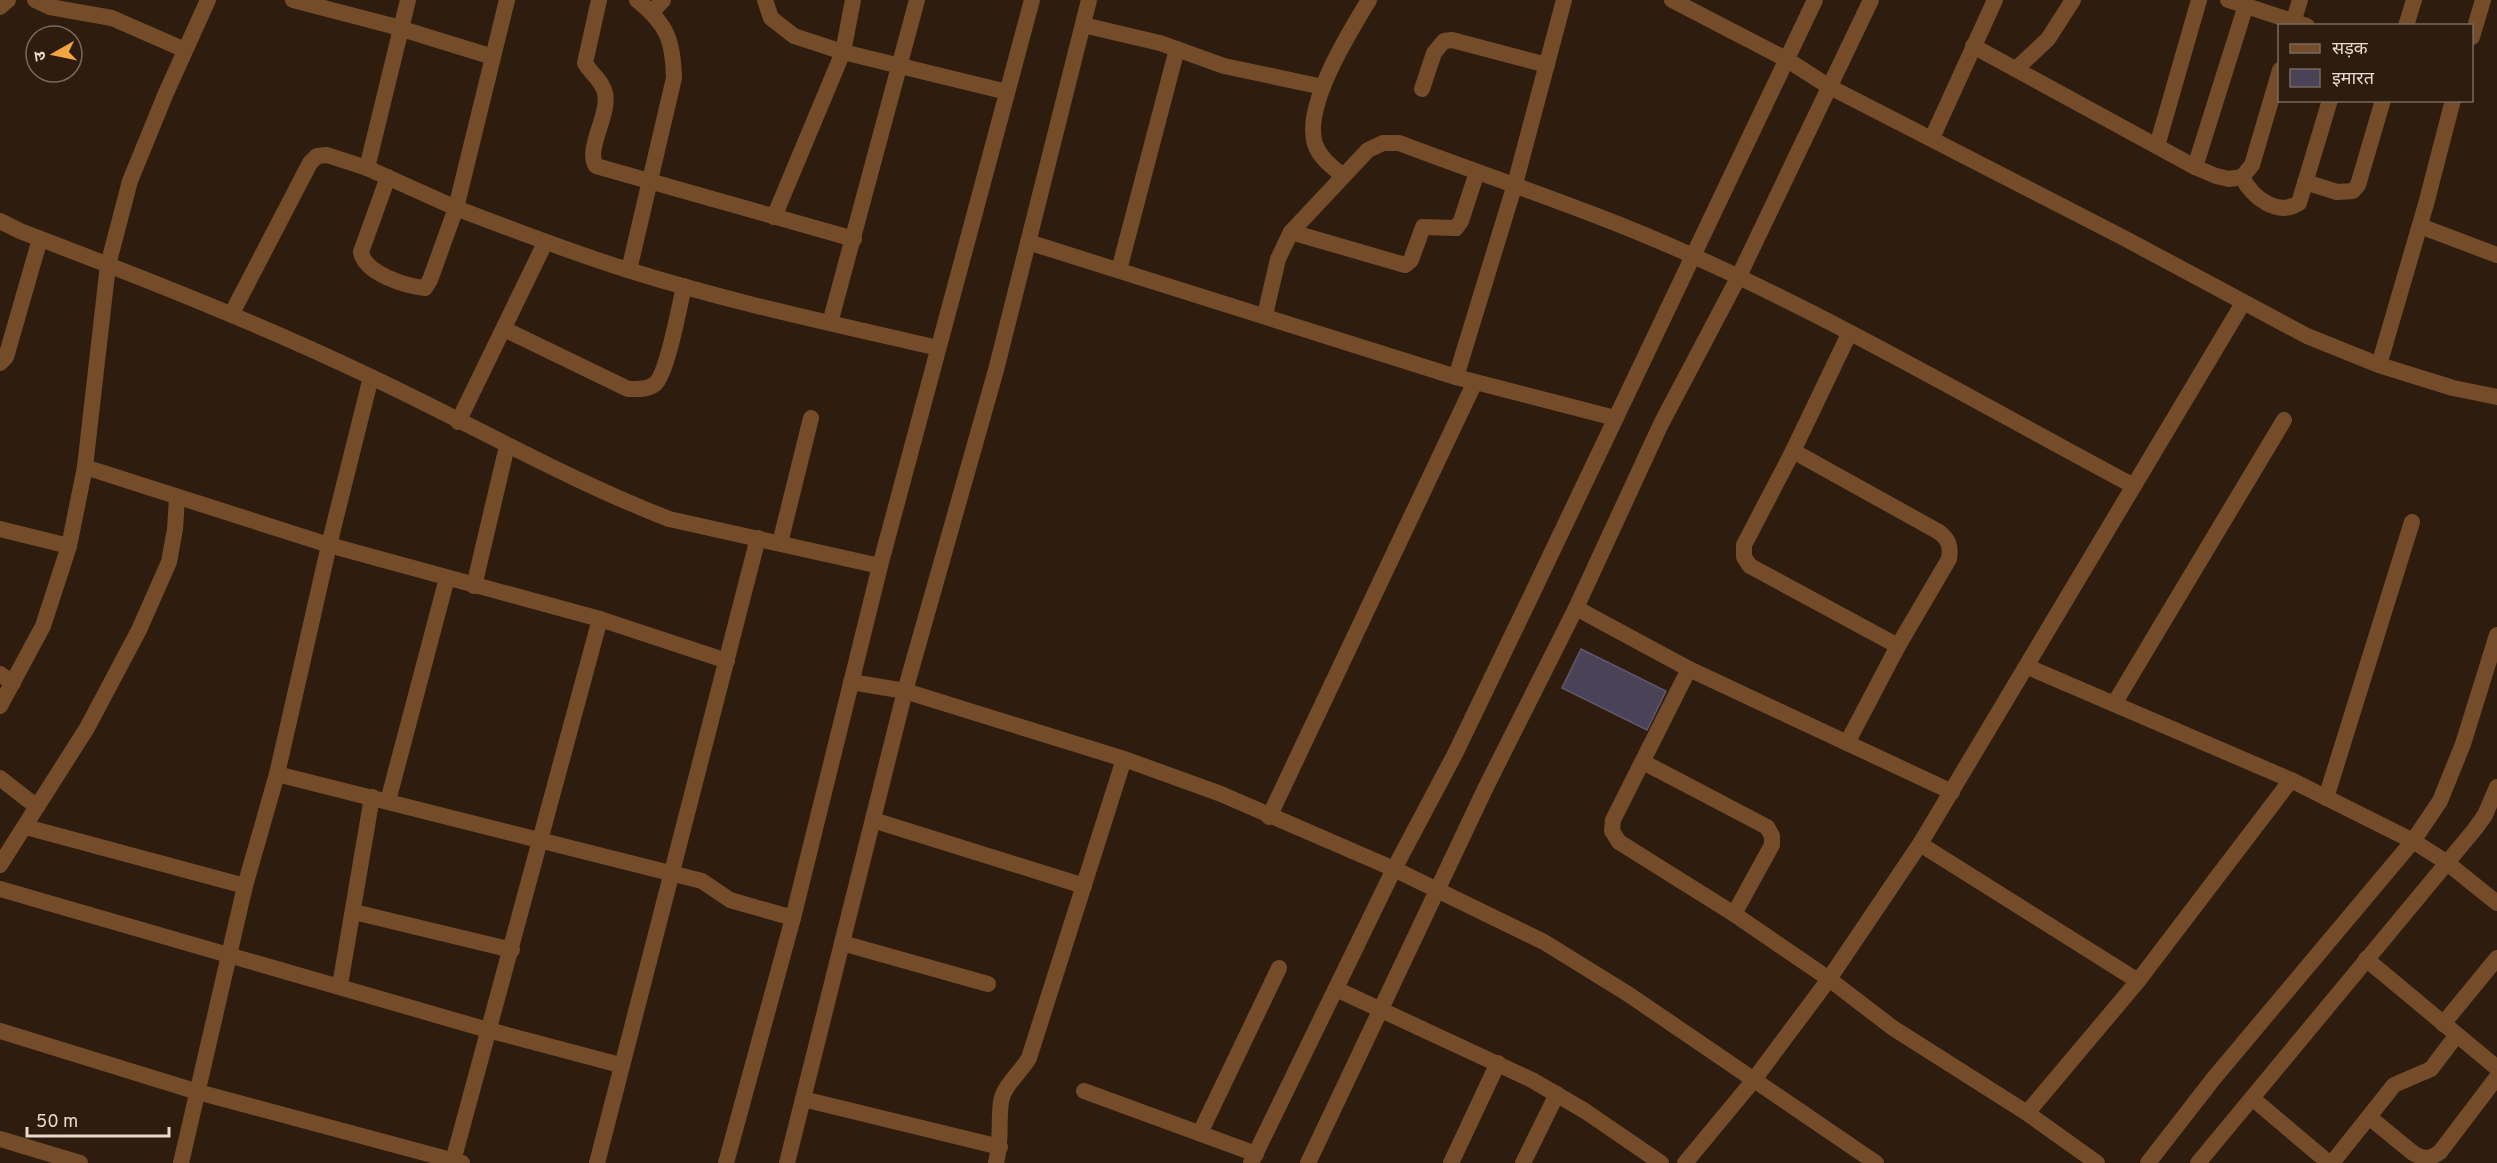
<svg xmlns="http://www.w3.org/2000/svg" width="2497" height="1163" viewBox="0 0 2497 1163" font-family="Overpass,'Noto Sans Devanagari',sans-serif">
<style>
.building{fill:#4a4257;stroke:#61586e;stroke-width:1.5}
.lines{fill:none;stroke-linecap:round;stroke-linejoin:round}
.minor{stroke:#744c29;stroke-width:16}
.tertiary{stroke:#744c29;stroke-width:16}
</style>
<rect width="100%" height="100%" fill="#2e1d0f"/>
<polygon class="building" points="1581,649 1666,691 1647,730 1562,688"/>
<g class="lines">
<g class="minor">
<polyline points="35,0 50,7 112,18 185,50"/>
<polyline points="293,0 389,25 493,57"/>
<path d="M599,0L585,63C591,74 602,80 605,93C610,115 585,149 596,166L854,239"/>
<polyline points="765,0 771,18 794,36 843,52 1007,92"/>
<polyline points="1672,0 1786,59 1828,86 2124,238 2307,336 2379,365 2453,388 2497,397"/>
<polyline points="2228,0 2307,26"/>
<polyline points="0,7 8,0"/>
<polyline points="652,12 663,0"/>
<polyline points="1083,25 1160,43 1224,66 1323,87"/>
<polyline points="2292,26 2300,0"/>
<polyline points="2406,26 2414,0"/>
<polyline points="2472,37 2483,0"/>
<polyline points="1973,46 2195,167 2216,176 2229,179 2242,177 2252,165 2280,70"/>
<polyline points="2016,69 2048,39 2073,0"/>
<polyline points="1422,89 1434,53 1444,41 1452,40 1547,65"/>
<polyline points="1932,138 1995,0"/>
<polyline points="2157,146 2199,0"/>
<polyline points="2195,167 2246,5"/>
<polyline points="367,168 408,0"/>
<path d="M1342,175C1331,166 1320,158 1315,144C1303,106 1349,33 1369,0"/>
<path d="M388,177L361,252C365,274 406,286 425,288L430,280L456,208C513,230 570,252 628,270C730,302 834,324 938,348"/>
<path d="M2242,177C2252,197 2277,217 2299,203L2330,100"/>
<polyline points="2305,182 2337,192 2353,191 2358,185 2383,100"/>
<polyline points="774,217 843,52 853,0"/>
<polyline points="2420,226 2497,255"/>
<polyline points="1291,232 1405,265 1411,260 1423,227 1456,228 1461,221 1477,172"/>
<polyline points="1028,242 1456,377 1615,418"/>
<path d="M629,270L674,78C673,40 667,24 637,0"/>
<polyline points="1119,270 1177,49"/>
<polyline points="232,313 310,163 317,156 327,155 367,168 456,208 507,0"/>
<path d="M1265,315L1278,259L1291,232L1368,150L1383,143H1399C1497,180 1596,212 1691,255C1841,322 1989,409 2134,486"/>
<polyline points="830,323 917,0"/>
<path d="M504,329L628,389C638,389 647,390 655,384C667,374 680,304 684,286"/>
<polyline points="1849,334 1793,451 1744,545 1744,557 1750,566 1898,646"/>
<polyline points="0,363 6,357 40,239"/>
<polyline points="2379,365 2426,204 2453,100"/>
<polyline points="1456,377 1515,184 1564,0"/>
<polyline points="458,422 545,243"/>
<path d="M1793,451L1939,532C1949,540 1951,546 1949,559L1898,646L1847,743"/>
<polyline points="85,467 329,545 600,619 727,661"/>
<polyline points="0,529 69,546"/>
<polyline points="780,543 811,418"/>
<polyline points="880,566 1032,0"/>
<polyline points="474,586 507,446"/>
<polyline points="1576,608 1689,669 1952,792"/>
<polyline points="2028,667 2291,780 2413,841 2446,862 2497,903"/>
<polyline points="1689,669 1613,820 1612,831 1619,842 1734,914 1829,979 1893,1028 2027,1113 2097,1163"/>
<polyline points="0,674 13,683"/>
<polyline points="905,691 996,370 1089,0"/>
<polyline points="2114,704 2284,420"/>
<polyline points="0,706 43,626 69,546 85,467 108,265 130,181 166,93 208,0"/>
<polyline points="1643,762 1767,827 1772,836 1772,845 1734,914"/>
<polyline points="277,774 702,881 730,900 793,918"/>
<polyline points="0,778 37,807"/>
<polyline points="2326,798 2412,522"/>
<polyline points="388,801 447,578"/>
<polyline points="1269,817 1475,382"/>
<polyline points="873,820 1084,886"/>
<polyline points="26,827 245,886"/>
<polyline points="1920,844 2138,981"/>
<polyline points="0,865 87,728 139,630 169,562 175,529 177,498"/>
<polyline points="0,889 488,1030 620,1065"/>
<polyline points="354,912 512,950"/>
<polyline points="842,943 988,984"/>
<polyline points="2366,959 2497,1068"/>
<polyline points="340,985 372,797"/>
<polyline points="1336,989 1532,1080 1585,1111 1661,1163"/>
<polyline points="2443,1024 2497,958"/>
<polyline points="0,1031 198,1092 462,1163"/>
<polyline points="1084,1091 1256,1154"/>
<polyline points="2252,1098 2329,1163"/>
<polyline points="803,1099 1000,1147"/>
<polyline points="2027,1113 2138,981 2291,780"/>
<path d="M2369,1117L2413,1153C2424,1160 2430,1159 2440,1152L2497,1077"/>
<polyline points="1200,1133 1279,968"/>
<polyline points="0,1139 80,1163"/>
<polyline points="453,1161 600,619"/>
<polyline points="181,1163 245,886 277,774 329,545 371,377"/>
<polyline points="597,1163 758,538"/>
<path d="M996,1163C1002,1139 998,1124 1001,1102C1003,1086 1021,1072 1029,1058L1124,759"/>
<polyline points="1251,1163 1394,869 1455,754 1531,596 1815,0"/>
<polyline points="1308,1163 1486,787 1576,608 1661,424 1738,278 1871,0"/>
<polyline points="1451,1163 1498,1063"/>
<polyline points="1523,1163 1557,1094"/>
<polyline points="1685,1163 1753,1081 1829,979 1920,844 2243,303"/>
<polyline points="2148,1163 2214,1078 2413,841 2440,801 2463,744 2497,635"/>
<polyline points="2198,1163 2475,829 2485,815 2497,787"/>
<polyline points="2332,1163 2394,1085 2431,1069 2456,1036"/>
</g>
<g class="tertiary">
<path d="M0,221L20,231C138,276 256,322 371,377C471,424 566,479 669,519L880,566L793,918L726,1163"/>
<polyline points="851,682 905,691 1127,760 1221,794 1394,869 1544,942 1628,994 1876,1163"/>
<polyline points="787,1163 905,691"/>
</g>
</g>
<rect x="2278" y="24" width="195" height="78" fill="#2e1d0f" stroke="#78695d" stroke-width="1.5"/>
<rect x="2290" y="44" width="30" height="9" fill="#744c29" stroke="#78695d" stroke-width="1.5"/>
<text x="2332" y="54" font-size="18" fill="#e6dad1">सड़क</text>
<rect x="2290" y="69" width="30" height="18" fill="#4a4257" stroke="#78695d" stroke-width="1.5"/>
<text x="2332" y="84" font-size="18" fill="#e6dad1">इमारत</text>
<g transform="translate(54 54) rotate(261)"><circle r="28" fill="#2e1d0f" stroke="#78695d" stroke-width="1.5"/>
<path d="M0-4.5L10 22L0 15L-10 22Z" fill="#f2a541"/>
<text y="-9" font-size="16" font-weight="bold" text-anchor="middle" fill="#e6dad1">उ</text>
</g>
<path d="M27 1127v9h142v-9" fill="none" stroke="#e6dad1" stroke-width="3"/>
<text x="36" y="1127" font-size="18" fill="#e6dad1" stroke="#2e1d0f" stroke-width="4.5" paint-order="stroke">50 m</text>
</svg>
